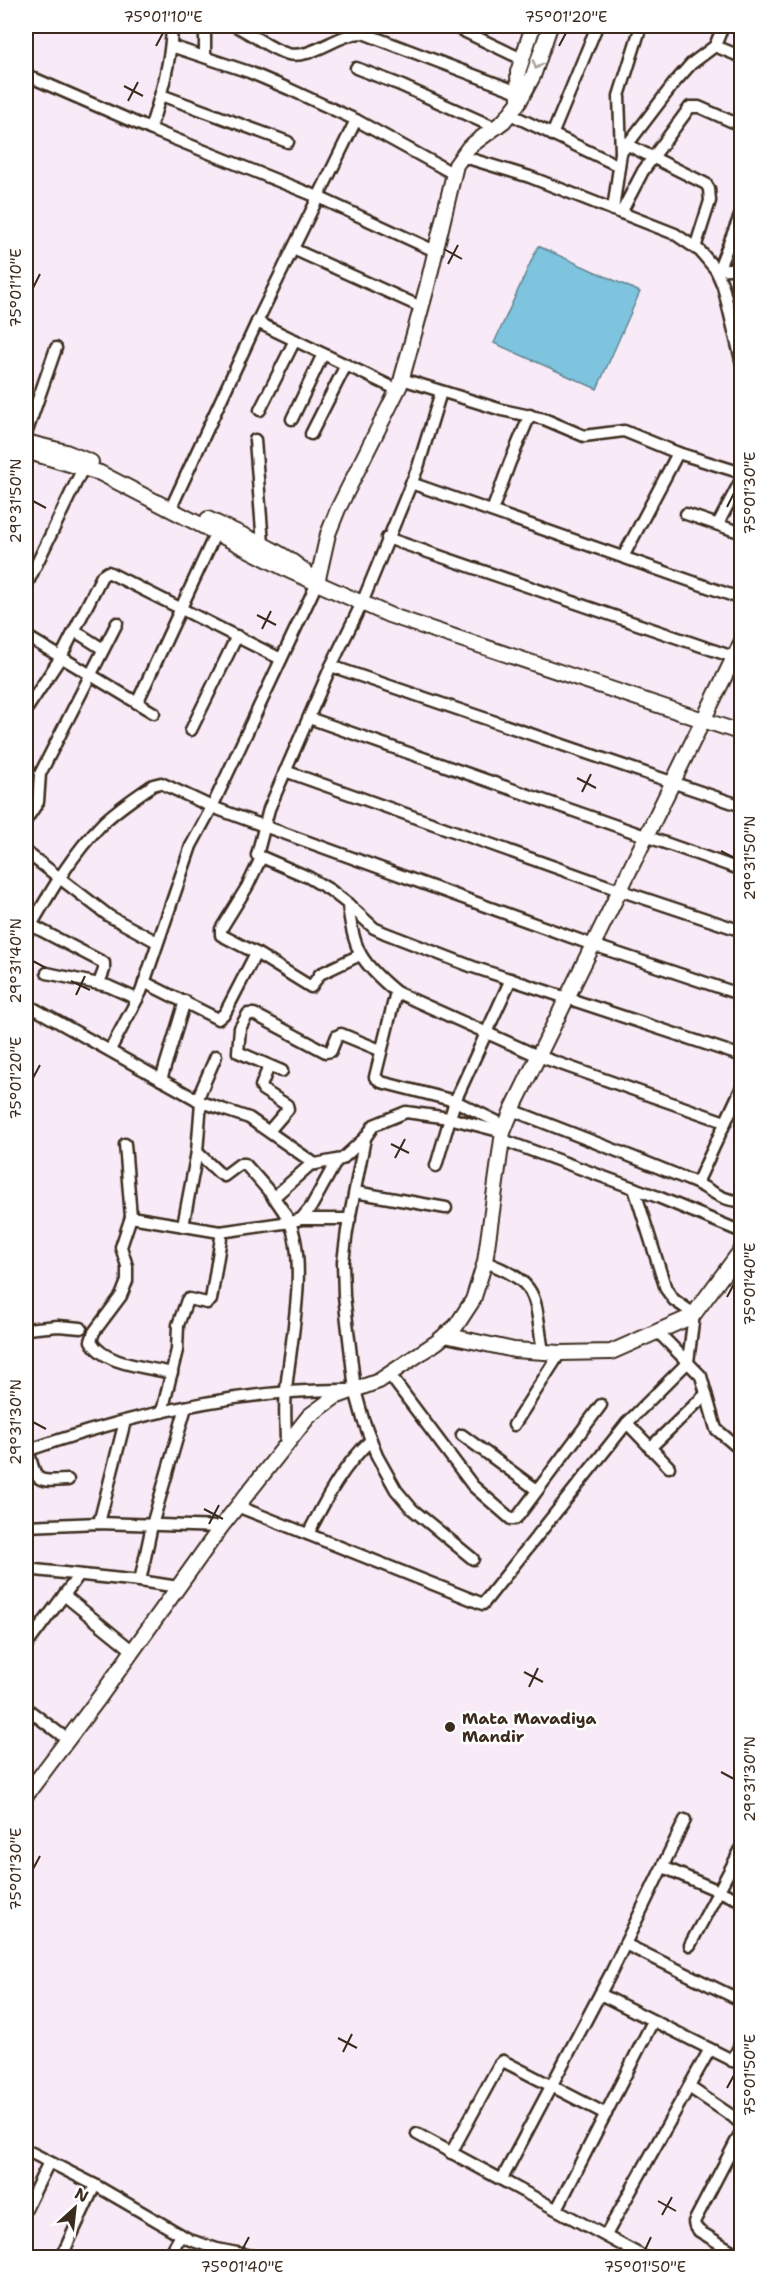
<svg xmlns="http://www.w3.org/2000/svg" width="767" height="2283" viewBox="0 0 767 2283" font-family="'Shantell Sans',sans-serif">
<style>
.water{fill:#7ec4df;stroke:#638692;stroke-width:1.5}
.lines{fill:none;stroke-linecap:round;stroke-linejoin:round}
.minor-casing{stroke:#3b2a1e;stroke-width:15}
.tertiary-casing{stroke:#3b2a1e;stroke-width:18}
.minor{stroke:#fff;stroke-width:10}
.tertiary{stroke:#fff;stroke-width:14}
.oneway{stroke:#a79f9a}
.ticks{fill:none;stroke:#3b2a1e;stroke-width:2}
.poi-dot{fill:#3b2a1e;stroke:#fff;stroke-width:2}
.labels{text-anchor:middle;dominant-baseline:central;stroke-width:5;stroke-linejoin:round;paint-order:stroke}
.poi-label{font-size:16px;font-weight:bold;fill:#3b2a1e;stroke:#fff;text-anchor:start}
.neatline{fill:none;stroke:#3b2a1e;stroke-width:2}
.ticks-label{font-size:15px;text-anchor:middle;fill:#3b2a1e}
</style>
<rect width="100%" height="100%" fill="#f8ebf7"/>
<filter id="ink" filterUnits="userSpaceOnUse"><feTurbulence type="fractalNoise" baseFrequency=".0167" numOctaves="2"/><feDisplacementMap in="SourceGraphic" scale="12" xChannelSelector="R" yChannelSelector="G"/><feConvolveMatrix kernelMatrix="1 2 1 2 8 2 1 2 1" color-interpolation-filters="sRGB"/></filter>
<g filter="url(#ink)">
<polygon class="water" points="538,246 640,292 597,389 494,343"/>
<g class="lines">
<g class="minor-casing">
<g id="minor">
<path d="M235,26C253,33 268,49 288,54C311,60 338,33 363,33L518,92"/>
<polyline points="453,26 522,59"/>
<polyline points="171,46 249,72 289,89 356,120 454,174"/>
<polyline points="715,46 742,57"/>
<polyline points="205,57 205,26"/>
<polyline points="356,68 398,84 496,128"/>
<polyline points="26,75 150,129 318,197 435,251"/>
<polyline points="161,95 288,142"/>
<polyline points="510,114 619,166"/>
<path d="M150,129C161,95 171,62 172,26"/>
<polyline points="552,135 597,26"/>
<polyline points="628,145 706,184 709,189 710,201 695,248"/>
<polyline points="621,153 675,82 691,64 715,46 723,26"/>
<polyline points="461,156 530,177 675,234 700,251 716,270 723,286 742,364"/>
<polyline points="613,210 621,153 619,96 641,26"/>
<polyline points="621,213 643,171 690,107 699,107 742,126"/>
<polyline points="293,249 421,307"/>
<polyline points="719,268 742,211"/>
<polyline points="716,270 742,268"/>
<polyline points="257,322 398,390"/>
<polyline points="402,379 502,410 544,419 584,436 624,431 678,453 742,473"/>
<path d="M441,392L418,467L362,603L331,666L269,809L257,855L308,877L330,890L348,904C353,950 361,963 396,992L538,1056L725,1122"/>
<polyline points="260,410 295,340"/>
<polyline points="292,419 323,354"/>
<polyline points="26,434 56,348"/>
<polyline points="311,434 346,365"/>
<polyline points="255,440 263,544 260,550"/>
<polyline points="411,483 742,599"/>
<polyline points="170,510 257,322 356,120"/>
<polyline points="492,511 510,462 530,415"/>
<polyline points="686,514 742,533"/>
<polyline points="718,524 742,478"/>
<polyline points="387,538 742,660"/>
<polyline points="623,557 678,453"/>
<polyline points="26,586 83,468"/>
<polyline points="75,631 103,649"/>
<polyline points="26,636 154,713"/>
<polyline points="331,666 742,806"/>
<polyline points="137,703 219,526"/>
<polyline points="26,710 61,657 102,576 108,572 281,659"/>
<polyline points="309,718 742,870"/>
<polyline points="191,730 237,636"/>
<polyline points="285,771 619,890 742,931"/>
<polyline points="26,820 38,802 40,774 117,623"/>
<polyline points="26,852 109,916 157,942"/>
<polyline points="261,858 247,887 221,929 221,935 256,953 311,987 320,974 360,955"/>
<polyline points="348,904 374,928 385,933 473,967 742,1056"/>
<polyline points="31,925 104,963 104,970 99,983"/>
<path d="M26,934C48,896 71,855 102,824C117,809 136,797 153,785L161,783L212,807L264,826L593,945L742,995"/>
<polyline points="47,973 108,986 137,999"/>
<polyline points="144,982 218,1019 225,1013 256,953"/>
<polyline points="396,992 375,1077 381,1082 455,1101 506,1126"/>
<polyline points="26,1004 201,1102 197,1152 183,1226"/>
<polyline points="110,1050 141,992 191,846 212,807 317,583"/>
<polyline points="282,1071 238,1052 240,1028 248,1014 254,1014 326,1052 331,1051 337,1036 341,1034 380,1050"/>
<polyline points="161,1080 185,1001"/>
<polyline points="197,1100 216,1056"/>
<polyline points="201,1102 249,1118 315,1164"/>
<path d="M512,1110C573,1134 635,1157 696,1183C709,1189 727,1204 742,1200"/>
<polyline points="269,1131 288,1109 287,1105 263,1090 261,1086 269,1066"/>
<polyline points="365,1138 347,1231 343,1262 344,1296 355,1390 363,1419 377,1456 396,1490 412,1509 473,1559"/>
<polyline points="503,1140 658,1197 742,1232"/>
<path d="M125,1144L131,1217L121,1247L127,1266V1281L121,1296L94,1332L91,1341C104,1365 147,1367 172,1373"/>
<path d="M197,1152L218,1172L224,1176L240,1164H245C260,1181 280,1202 290,1223C308,1265 290,1345 286,1390C284,1408 286,1427 286,1445"/>
<polyline points="436,1166 455,1101 511,979"/>
<polyline points="697,1183 742,1087"/>
<polyline points="355,1192 446,1208"/>
<polyline points="273,1198 310,1165 342,1159 365,1138 374,1125 406,1112 449,1118 503,1132"/>
<polyline points="131,1217 220,1232 221,1238 211,1300 207,1303 189,1299 187,1300 178,1325 177,1350 162,1412"/>
<polyline points="301,1219 311,1207 337,1160"/>
<polyline points="220,1232 290,1222 301,1219 350,1219"/>
<path d="M485,1262C542,1283 534,1298 543,1352"/>
<polyline points="26,1329 58,1326 81,1328"/>
<polyline points="658,1332 701,1376 716,1429 742,1451"/>
<polyline points="389,1374 473,1486 511,1519 515,1519 519,1515 601,1405"/>
<polyline points="627,1423 669,1467"/>
<polyline points="514,1425 560,1353"/>
<polyline points="462,1435 537,1490"/>
<polyline points="650,1448 706,1394"/>
<path d="M28,1450C37,1482 34,1482 68,1480"/>
<path d="M26,1451C127,1416 240,1389 348,1390"/>
<polyline points="237,1506 483,1604 627,1423 688,1362 694,1314 674,1300 666,1289 634,1188"/>
<polyline points="99,1523 125,1421"/>
<polyline points="26,1526 99,1523 221,1527"/>
<path d="M308,1534C326,1499 342,1467 371,1440"/>
<polyline points="26,1569 140,1581 178,1587"/>
<polyline points="140,1581 152,1525 186,1407"/>
<polyline points="64,1595 133,1651"/>
<polyline points="26,1646 79,1575"/>
<polyline points="26,1708 68,1740"/>
<polyline points="663,1867 742,1901"/>
<polyline points="625,1944 742,2001"/>
<polyline points="690,1945 742,1847"/>
<polyline points="600,1994 742,2065"/>
<polyline points="732,2061 742,2041"/>
<polyline points="689,2087 732,2116 742,2125"/>
<polyline points="742,2130 694,2222 695,2226 699,2231 742,2257"/>
<polyline points="417,2134 646,2258"/>
<polyline points="26,2150 95,2185 190,2240 217,2249 262,2258"/>
<polyline points="451,2153 499,2065 503,2061 606,2114"/>
<polyline points="502,2179 611,1973 685,1820"/>
<polyline points="26,2209 49,2162"/>
<polyline points="557,2209 653,2021"/>
<polyline points="606,2235 710,2049"/>
<polyline points="61,2258 95,2185"/>
<polyline points="168,2258 181,2235"/>
</g>
</g>
<g class="tertiary-casing">
<g id="tertiary">
<polyline points="519,100 518,72 533,26"/>
<polyline points="26,442 66,452 91,462"/>
<polyline points="26,451 100,473 290,571 389,615 742,733"/>
<path d="M208,519C243,536 280,549 309,575"/>
<polyline points="317,583 328,534 338,509 400,385 427,287 456,165 469,147 504,121 519,102 533,76 550,26"/>
<polyline points="445,1335 514,1350 560,1353 611,1352 686,1319 694,1314 742,1249"/>
<polyline points="26,1795 99,1698 221,1527 309,1416 335,1397 379,1381 437,1342 456,1326 473,1300 485,1262 503,1132 512,1110 742,641"/>
</g>
</g>
<use href="#minor" class="minor"/>
<use href="#tertiary" class="tertiary"/>
</g>
<defs><path id="oneway-chevron" d="M-2-3.5L2.5 0L-2 3.5" fill="none" stroke-width="1.6" stroke-linecap="round" stroke-linejoin="round" transform="scale(1.5)"/></defs>
<use class="oneway" href="#oneway-chevron" transform="translate(537 65) rotate(109)"/>
</g>
<path class="ticks" d="M156,46L163,33M559,46L566,33M124,86L143,96M128,101L138,82M444,249L462,259M448,264L458,245M33,288L40,274M33,501L46,508M727,507L734,493M257,615L276,625M262,629L271,611M577,778L596,788M582,792L591,774M721,851L734,858M33,961L46,968M71,981L90,990M76,995L85,976M33,1078L40,1065M391,1144L409,1153M395,1158L405,1139M727,1297L734,1284M33,1422L46,1429M204,1509L223,1519M209,1524L219,1505M524,1672L543,1682M529,1687L538,1668M721,1772L734,1779M33,1869L40,1856M338,2038L357,2048M343,2052L352,2034M727,2088L734,2075M658,2201L676,2211M662,2215L672,2197M242,2250L249,2237M645,2250L651,2237"/>
<circle class="poi-dot" cx="450" cy="1727" r="6"/>
<g class="labels">
<g class="poi-label">
<text x="462" y="1718">Mata Mavadiya<tspan x="462" dy="18">Mandir</tspan></text>
</g>
</g>
<rect width="767" height="2283" fill="none" stroke="#fff" stroke-width="66"/>
<g transform="translate(75 2208) rotate(27)" stroke="#ffffff" stroke-width="4.5" paint-order="stroke">
<path d="M0-4.5L10 22L0 15L-10 22Z" fill="#3b2a1e"/>
<text y="-9" font-size="16" font-weight="bold" text-anchor="middle" fill="#3b2a1e">N</text>
</g>
<rect x="33" y="33" width="701" height="2217" class="neatline"/>
<g class="ticks-label">
<text x="163" y="22">75°01'10"E</text>
<text x="566" y="22">75°01'20"E</text>
<text transform="translate(16 288) rotate(-90)" y="5">75°01'10"E</text>
<text transform="translate(750 493) rotate(-90)" y="5">75°01'30"E</text>
<text transform="translate(16 501) rotate(-90)" y="5">29°31'50"N</text>
<text transform="translate(750 858) rotate(-90)" y="5">29°31'50"N</text>
<text transform="translate(16 961) rotate(-90)" y="5">29°31'40"N</text>
<text transform="translate(16 1078) rotate(-90)" y="5">75°01'20"E</text>
<text transform="translate(750 1284) rotate(-90)" y="5">75°01'40"E</text>
<text transform="translate(16 1422) rotate(-90)" y="5">29°31'30"N</text>
<text transform="translate(750 1779) rotate(-90)" y="5">29°31'30"N</text>
<text transform="translate(16 1869) rotate(-90)" y="5">75°01'30"E</text>
<text transform="translate(750 2075) rotate(-90)" y="5">75°01'50"E</text>
<text x="242" y="2272">75°01'40"E</text>
<text x="645" y="2272">75°01'50"E</text>
</g>
</svg>
